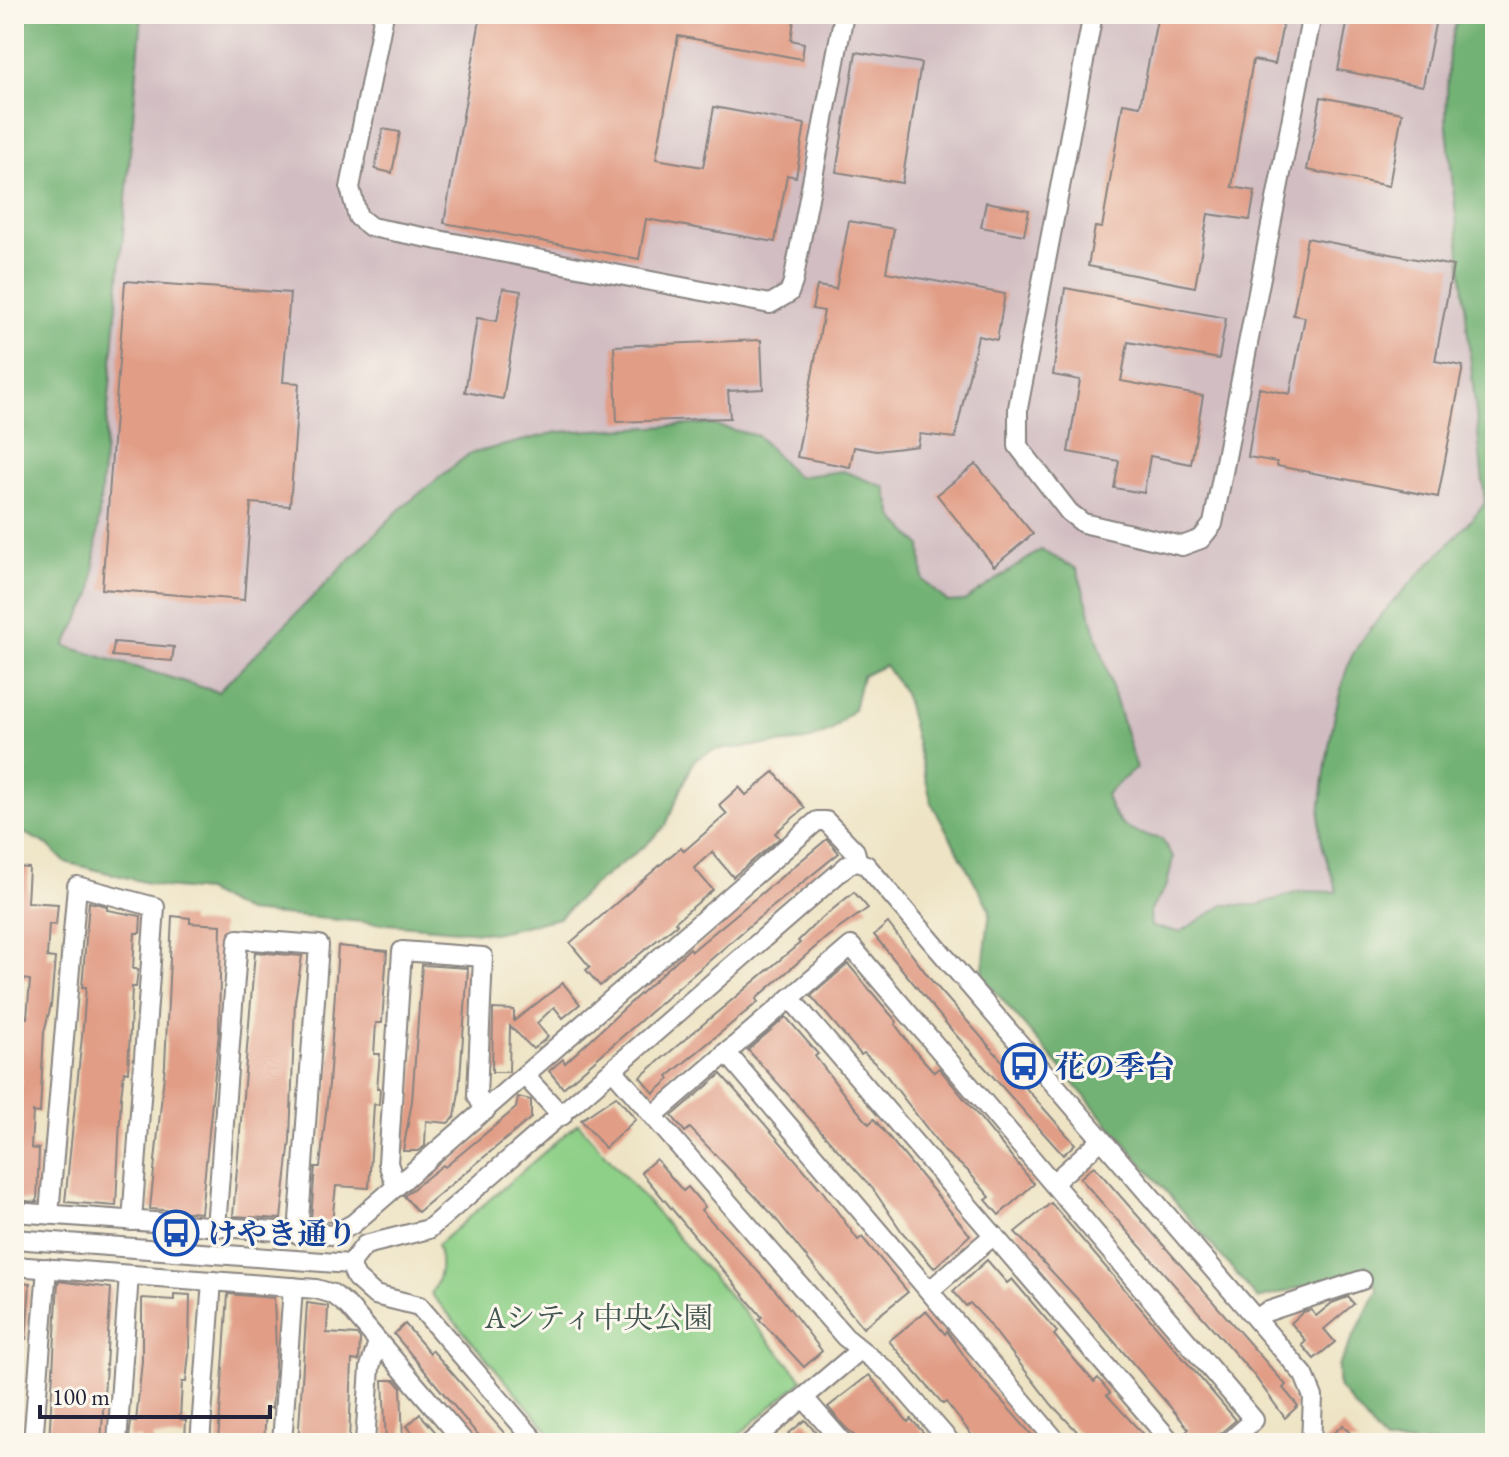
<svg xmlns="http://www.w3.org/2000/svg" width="1509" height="1457" viewBox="0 0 1509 1457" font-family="'EB Garamond','Noto Serif JP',serif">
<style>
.industrial{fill:#d2bec2}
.green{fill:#8fd088;stroke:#587962;stroke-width:2}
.forest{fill:#73b274;stroke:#4a6a58;stroke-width:2}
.building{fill:#e19d86}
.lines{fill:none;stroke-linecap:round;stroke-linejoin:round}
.minor-casing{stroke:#888380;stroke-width:22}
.minor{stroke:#fff;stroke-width:18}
.labels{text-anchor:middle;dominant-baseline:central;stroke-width:6;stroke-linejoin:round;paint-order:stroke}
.transit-label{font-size:30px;font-weight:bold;fill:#164399;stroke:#fbf7ec;text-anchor:start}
.park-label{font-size:30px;fill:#435652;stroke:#fbf7ec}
</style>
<rect width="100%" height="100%" fill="#fbf7ec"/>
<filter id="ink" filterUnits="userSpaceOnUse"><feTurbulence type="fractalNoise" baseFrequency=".0125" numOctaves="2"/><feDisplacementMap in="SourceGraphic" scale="16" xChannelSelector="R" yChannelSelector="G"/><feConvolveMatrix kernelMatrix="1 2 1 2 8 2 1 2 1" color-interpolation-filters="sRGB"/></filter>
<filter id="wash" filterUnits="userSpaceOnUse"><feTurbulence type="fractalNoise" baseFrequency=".006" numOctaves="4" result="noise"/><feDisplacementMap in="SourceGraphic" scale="32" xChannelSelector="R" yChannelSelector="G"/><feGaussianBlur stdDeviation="1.8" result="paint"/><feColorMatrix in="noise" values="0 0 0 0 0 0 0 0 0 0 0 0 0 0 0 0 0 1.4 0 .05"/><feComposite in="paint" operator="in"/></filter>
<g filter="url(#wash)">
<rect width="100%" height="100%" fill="#eee4c5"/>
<polygon class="industrial" points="142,14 1458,14 1449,50 1456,234 1485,503 1460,535 1319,829 1338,892 1301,891 1258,905 1224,905 1180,932 1151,927 1150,911 1167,885 1162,839 1134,833 1111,816 1041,551 964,601 948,602 923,580 921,546 894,518 885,487 843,471 797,477 758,436 708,424 558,432 399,510 218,692 64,646 92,594"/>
<path class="green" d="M578,1123L803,1380L729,1443H559L431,1294C441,1277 443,1264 437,1245Z"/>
<path class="forest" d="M27,14H142L92,594L65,646L218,692L399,510L469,454L558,432L708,424L758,436L797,477L843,471L885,487L894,518L921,546L923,580L948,602L964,601L1041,550L1077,569L1136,768L1106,794C1114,828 1131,832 1162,839L1173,858L1167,885L1150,911L1151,927L1180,932L1224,905H1258L1301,891L1337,892C1332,872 1320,848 1320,827C1319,794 1338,675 1356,649C1392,594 1445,554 1485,503L1446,117L1449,50L1458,14H1495V1443H1385L1338,1387V1367L1378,1290L1367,1269L1258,1299L982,976L990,910L932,804L904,693L885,665L862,676L854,709L831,731L806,741L714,750L694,760L666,825L646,845L592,886L559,918L493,933L246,912L205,891L164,887L65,862L48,845L22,832L14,839V140Z"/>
<g id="blocks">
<g class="building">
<polygon points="481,14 795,14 791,40 804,43 802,59 678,36 656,159 703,167 714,107 805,124 796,177 787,175 775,242 646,219 639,259 444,223"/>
<polygon points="1158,14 1285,14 1275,64 1253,60 1241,129 1232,187 1255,191 1250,220 1208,214 1195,287 1088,266 1095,227 1102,228 1123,103 1140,106"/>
<polygon points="1349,14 1437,14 1423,86 1338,70"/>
<polygon points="856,52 921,63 902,183 836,172"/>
<polygon points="1321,97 1402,113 1389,186 1307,170"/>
<polygon points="383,129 400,132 392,173 375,169"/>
<polygon points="986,202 1029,210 1024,235 981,227"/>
<polygon points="849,221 894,229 886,272 1005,294 997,340 978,336 955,438 920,434 918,446 877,451 854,447 850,467 797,457 824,311 812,309 817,286 836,289"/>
<polygon points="1307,238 1453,266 1435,361 1463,366 1438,497 1277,466 1277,462 1248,457 1259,388 1290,394 1305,317 1293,315"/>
<polygon points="125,281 290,293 283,382 299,383 290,506 251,503 244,600 102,589"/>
<polygon points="503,288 521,291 503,399 465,392 477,318 497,321"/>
<polygon points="1065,288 1226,318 1219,359 1128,342 1121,381 1203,396 1191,464 1150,456 1144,493 1114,488 1119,461 1068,452 1080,380 1053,375"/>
<polygon points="761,340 763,389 728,391 730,418 617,422 614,346"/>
<polygon points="976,464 1033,534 994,566 937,495"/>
<polygon points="114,642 174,647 172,661 112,656"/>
<polygon points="774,772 805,808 775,833 780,838 733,877 712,852 694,868 713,890 675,922 677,924 600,986 586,970 590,967 570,943 681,847 684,851 727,814 719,805 739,787 746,795"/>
<polygon points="827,839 839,853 755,921 563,1088 549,1071 563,1059 565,1063 690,948 692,951"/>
<polygon points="14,867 29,868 27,902 58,904 56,925 49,924 47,957 55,958 51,1005 44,1032 40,1113 33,1112 31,1148 39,1149 37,1202 15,1200 21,1078 14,1078 14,1017 27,1018 30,980 14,978"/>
<polygon points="854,892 868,908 827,937 756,999 758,1002 668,1076 670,1079 654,1093 640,1077 800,943 798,941 816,923"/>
<polygon points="89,902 107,906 107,910 141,916 140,933 135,933 133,969 138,969 136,987 132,987 128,1072 124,1071 121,1097 116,1206 65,1202 83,1027 86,987 82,987"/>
<polygon points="172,916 190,918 190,923 221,925 219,1032 201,1213 150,1209 165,1065"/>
<polygon points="888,923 932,981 1075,1144 1063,1155 954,1033 874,935"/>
<polygon points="338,946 387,951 382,1023 376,1023 374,1054 380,1054 377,1088 380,1088 379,1105 374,1104 369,1188 336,1186 332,1222 311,1220 315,1167 320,1167 329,1084"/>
<polygon points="255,952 302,956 295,1001 290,1140 281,1219 233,1216"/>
<polygon points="848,964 897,1022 895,1024 911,1046 934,1072 939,1068 1034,1184 999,1215 986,1200 990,1197 967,1170 945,1152 882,1070 864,1053 861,1055 811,996"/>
<polygon points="422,965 468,968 459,1092 455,1117 448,1123 426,1121 425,1146 418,1151 403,1151 412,1101"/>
<polygon points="563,983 580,1004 563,1018 554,1007 537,1023 548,1037 533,1049 510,1026 509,1072 492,1072 493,1009 514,1010 514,1021"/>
<polygon points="786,1017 818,1054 815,1056 847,1098 869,1124 874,1119 970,1235 934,1268 902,1232 873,1189 748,1050"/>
<polygon points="721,1074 821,1189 858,1240 862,1237 908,1292 863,1328 771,1213 690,1128 685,1132 672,1116"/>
<polygon points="616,1096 636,1119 605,1148 581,1120"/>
<polygon points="518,1097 531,1100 531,1118 418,1212 404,1196 443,1165 445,1167 516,1108"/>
<polygon points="656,1159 683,1191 688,1187 705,1207 701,1210 776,1291 822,1351 804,1367 759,1319 762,1317 641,1172"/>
<polygon points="1094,1166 1286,1385 1283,1388 1298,1406 1285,1418 1253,1374 1080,1178"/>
<polygon points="1051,1203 1236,1420 1209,1443 1196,1443 1186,1432 1189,1429 1083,1305 1015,1232"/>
<polygon points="987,1260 1007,1283 1012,1279 1057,1332 1054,1335 1074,1359 1094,1382 1098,1378 1110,1393 1107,1395 1151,1443 1088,1443 1052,1405 986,1320 970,1303 966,1306 953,1291"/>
<polygon points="58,1281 111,1288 101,1443 49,1443"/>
<polygon points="14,1282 30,1283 26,1339 14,1338"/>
<polygon points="174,1294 190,1295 189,1353 186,1382 182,1382 180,1419 186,1420 185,1438 153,1437 153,1443 141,1443 141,1438 129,1438 131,1422 136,1422 142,1361 142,1298 174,1300"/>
<polygon points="228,1294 274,1298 276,1350 272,1408 266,1408 264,1443 218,1442"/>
<polygon points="1348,1297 1354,1304 1324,1329 1335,1342 1314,1359 1302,1345 1306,1341 1291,1323 1303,1312 1311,1310 1316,1316 1332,1303"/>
<polygon points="307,1303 328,1306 327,1333 357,1335 360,1339 359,1361 352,1360 349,1443 298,1443"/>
<polygon points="926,1311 945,1334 947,1331 972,1367 1039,1443 978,1443 946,1402 943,1404 929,1388 889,1341"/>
<polygon points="405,1324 430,1353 432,1350 513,1443 486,1443 473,1429 394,1334"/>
<polygon points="869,1375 908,1422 911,1419 933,1443 862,1443 843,1425 828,1407"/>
<polygon points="383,1380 395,1380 401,1387 403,1443 386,1443"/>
<polygon points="420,1414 439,1436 431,1443 421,1443 407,1426"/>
<polygon points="805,1420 825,1443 796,1443 788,1434"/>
<polygon points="1343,1425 1358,1443 1323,1443 1323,1442"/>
</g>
</g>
</g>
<g filter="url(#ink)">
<use href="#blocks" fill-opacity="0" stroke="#888380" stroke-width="2"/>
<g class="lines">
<g class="minor-casing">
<g id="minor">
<polyline points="384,14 350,188 358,217 371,227 770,304 789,293 793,282 844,14"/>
<polyline points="1093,14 1018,408 1018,446 1069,512 1083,523 1182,546 1201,539 1213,524 1312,14"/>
<polyline points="14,18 14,14"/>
<polyline points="790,998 1172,1443"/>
<polyline points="726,1052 1058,1443"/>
<polyline points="614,1071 845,1337 892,1375 951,1443"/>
<polyline points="525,1076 562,1116"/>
<polyline points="653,1116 851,946 1254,1420 1228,1443"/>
<polyline points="1053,1183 1101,1140"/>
<polyline points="396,1187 388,1163 402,951 483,957 477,1095 485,1111"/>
<polyline points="14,1212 333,1235 353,1224 817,821 826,821 855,851 858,862 866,865 1304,1375 1313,1397 1311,1443"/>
<polyline points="49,1214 77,886 155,907 132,1221"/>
<polyline points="216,1227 238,939 319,945 298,1234"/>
<polyline points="14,1239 350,1264 356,1278 375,1295 419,1306 537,1443"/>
<polyline points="350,1264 365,1245 429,1229 849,864 858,862"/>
<polyline points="14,1266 316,1289 333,1294 348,1306 465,1443"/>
<polyline points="929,1291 994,1235"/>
<polyline points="1256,1319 1266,1312 1362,1280"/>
<polyline points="804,1398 843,1443"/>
<polyline points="33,1443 47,1268"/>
<polyline points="117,1443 129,1275"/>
<polyline points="200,1443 212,1281"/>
<polyline points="282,1443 293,1287"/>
<polyline points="365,1443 370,1367 378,1342"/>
<polyline points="750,1443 860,1350"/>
</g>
</g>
<use href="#minor" class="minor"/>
</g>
</g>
<defs>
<g id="bus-ring" transform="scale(2.3)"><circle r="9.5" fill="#fbf7ec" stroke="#1a4fb4" stroke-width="1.5"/><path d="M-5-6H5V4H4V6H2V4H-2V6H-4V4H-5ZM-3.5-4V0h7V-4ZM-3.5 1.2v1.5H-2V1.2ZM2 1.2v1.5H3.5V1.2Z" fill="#1a4fb4"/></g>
</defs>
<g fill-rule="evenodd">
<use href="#bus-ring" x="1024" y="1066"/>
<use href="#bus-ring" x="176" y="1233"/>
</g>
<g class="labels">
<g class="transit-label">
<text x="1055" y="1066">花の季台</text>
<text x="207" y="1233">けやき通り</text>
</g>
<g class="park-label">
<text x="599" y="1317">Aシティ中央公園</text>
</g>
</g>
<rect width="1509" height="1457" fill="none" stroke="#fbf7ec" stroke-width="48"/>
<path d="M40 1405v12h230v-12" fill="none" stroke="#22223b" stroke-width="4"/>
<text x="52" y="1405" font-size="24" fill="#22223b" stroke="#fbf7ec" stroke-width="6" paint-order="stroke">100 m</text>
</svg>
